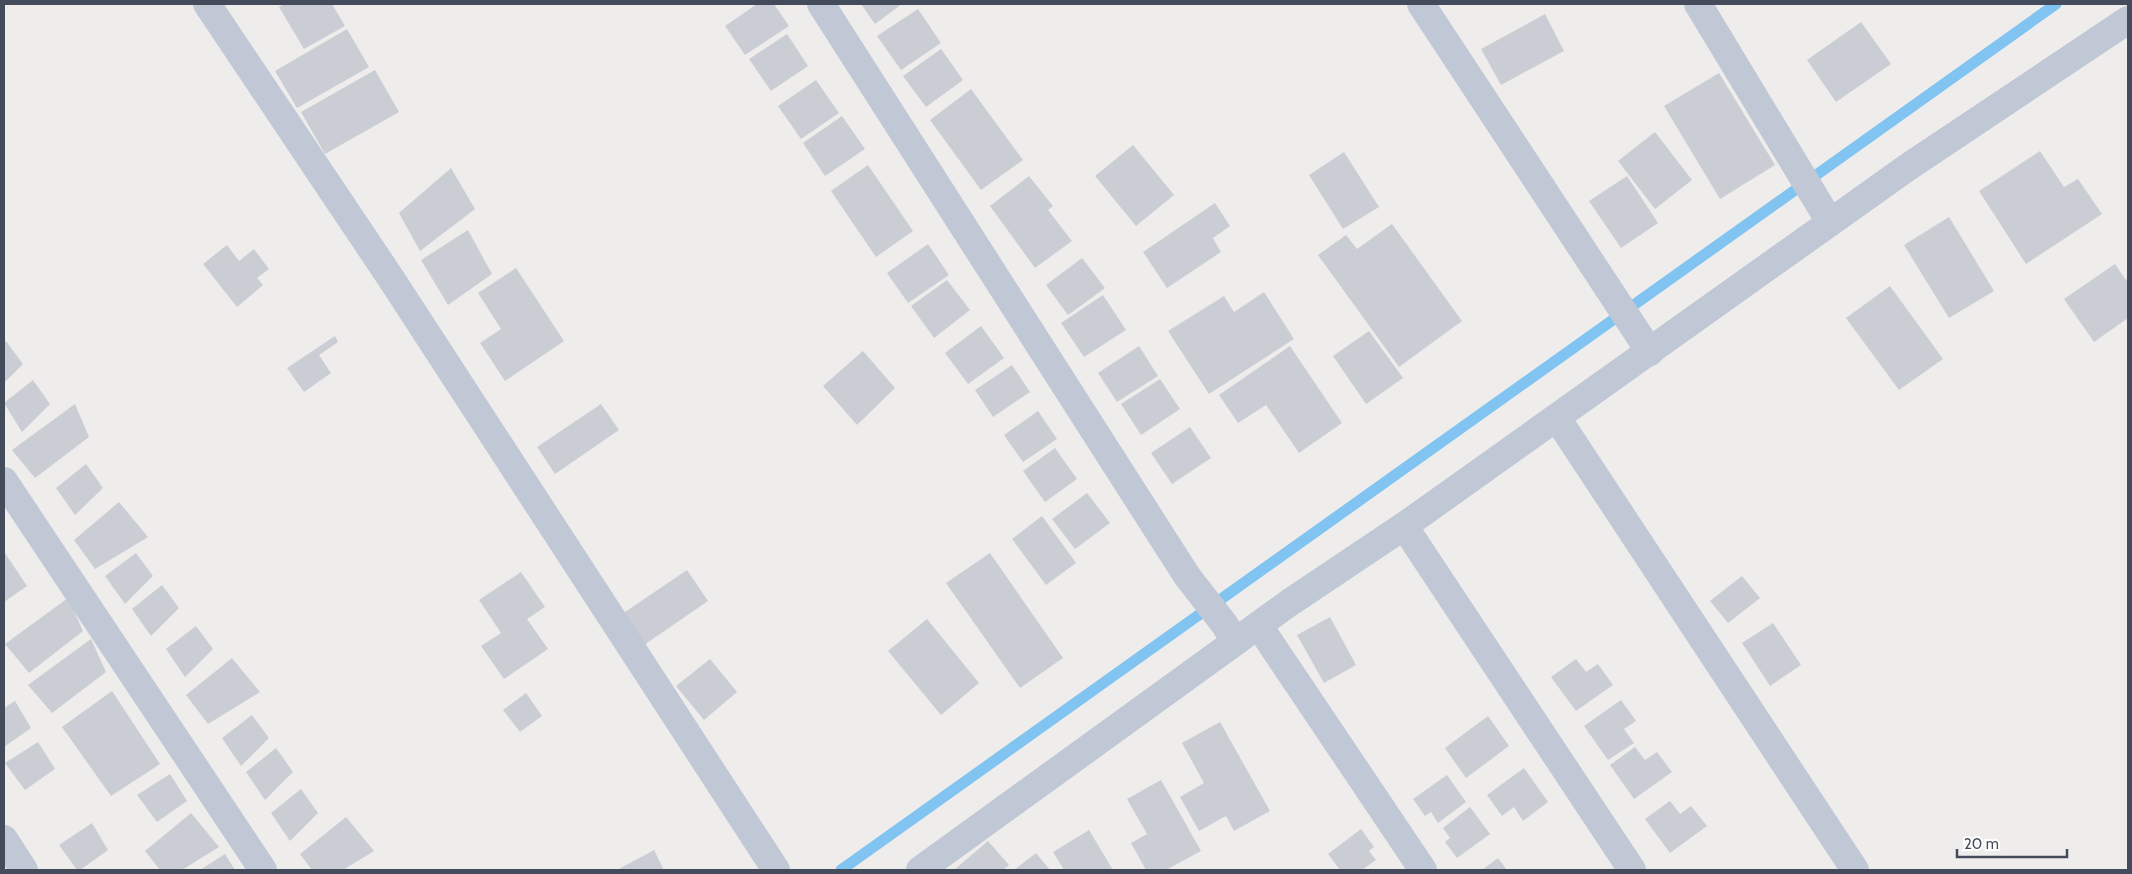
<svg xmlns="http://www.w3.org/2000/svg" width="2132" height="874" viewBox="0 0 2132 874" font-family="Cabin,sans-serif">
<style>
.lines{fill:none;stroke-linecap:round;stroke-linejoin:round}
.stream{stroke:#81c3f1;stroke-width:11}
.building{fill:#cbcdd5}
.minor{stroke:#c1c8d5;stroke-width:28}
</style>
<rect width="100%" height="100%" fill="#efedec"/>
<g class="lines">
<polyline class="stream" points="841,870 2056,4"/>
</g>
<g class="building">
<polygon points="284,4 332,4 345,26 304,49 279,7"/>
<polygon points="757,4 774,4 789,26 745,55 725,26"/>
<polygon points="861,4 902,4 875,24"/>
<polygon points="918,9 941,43 901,70 877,36"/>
<polygon points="1545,14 1564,51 1501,85 1481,49"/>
<polygon points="1861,22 1891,64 1836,102 1807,60"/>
<polygon points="347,29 369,67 297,108 275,71"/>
<polygon points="787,34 808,66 771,91 749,59"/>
<polygon points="941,49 963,80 926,107 903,76"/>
<polygon points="375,70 399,112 325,154 301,112"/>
<polygon points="1719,73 1775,165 1720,199 1664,106"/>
<polygon points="816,80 839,113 801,139 778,106"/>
<polygon points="971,89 1023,160 981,190 930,120"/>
<polygon points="842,116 865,149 825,176 803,143"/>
<polygon points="1655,132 1692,180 1655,209 1618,161"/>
<polygon points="1133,145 1174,195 1136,226 1095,176"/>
<polygon points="2040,151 2064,187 2078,179 2102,214 2026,264 1979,191"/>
<polygon points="1344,152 1379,207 1343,229 1309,175"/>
<polygon points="868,165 913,231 876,257 831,191"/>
<polygon points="451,168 475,209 420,251 399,213"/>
<polygon points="1029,176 1053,206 1048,210 1072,241 1035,268 990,206"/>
<polygon points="1627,176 1658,223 1621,248 1589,201"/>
<polygon points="1215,203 1230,226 1213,238 1221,252 1167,288 1143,252"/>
<polygon points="1949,217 1994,291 1949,318 1904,245"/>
<polygon points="1392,224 1462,321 1399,367 1318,255 1346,235 1357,249"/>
<polygon points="468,230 492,274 448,305 421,260"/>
<polygon points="928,244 949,275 908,303 887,273"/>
<polygon points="227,245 239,261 254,249 269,269 257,278 263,285 237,307 203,264"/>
<polygon points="1082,258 1105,288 1068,315 1046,285"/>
<polygon points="2115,264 2126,280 2128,278 2128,318 2094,342 2064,299"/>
<polygon points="516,268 564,341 505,381 480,343 501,329 478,293"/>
<polygon points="947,280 970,310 934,338 911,306"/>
<polygon points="1890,286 1943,359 1899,390 1846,318"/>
<polygon points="1264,292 1294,339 1209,394 1168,331 1224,296 1234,312"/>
<polygon points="1103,295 1126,330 1084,357 1061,323"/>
<polygon points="981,326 1004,358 968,384 945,353"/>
<polygon points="1369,331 1403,378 1366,404 1333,356"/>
<polygon points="335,336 338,342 319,355 331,373 304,392 287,368"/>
<polygon points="6,341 23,364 4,383 4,343"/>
<polygon points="1139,346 1158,376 1117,402 1098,373"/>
<polygon points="1290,346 1342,423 1299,453 1266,405 1238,423 1219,395"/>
<polygon points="863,351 895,388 857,425 823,386"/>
<polygon points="1012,365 1030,392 993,417 975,390"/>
<polygon points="1160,379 1180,409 1141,435 1121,404"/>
<polygon points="33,380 50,404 22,432 4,403"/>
<polygon points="75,404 89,437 35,478 12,450"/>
<polygon points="601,404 619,430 555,474 537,447"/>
<polygon points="1038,411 1057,439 1023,462 1004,435"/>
<polygon points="1190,427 1211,458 1172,484 1151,453"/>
<polygon points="1055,448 1077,479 1045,502 1023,471"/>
<polygon points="86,464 103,488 75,515 56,488"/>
<polygon points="1087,493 1110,523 1075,549 1052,519"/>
<polygon points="119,502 148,537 95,569 74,540"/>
<polygon points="1042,516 1076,563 1046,585 1012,539"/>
<polygon points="5,553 27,586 4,602 4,554"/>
<polygon points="136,553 153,576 125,604 105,576"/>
<polygon points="990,553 1063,658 1020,688 946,583"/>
<polygon points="687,570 708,601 644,645 622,614"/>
<polygon points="521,572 545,607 527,619 548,649 504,679 481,646 501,633 479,600"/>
<polygon points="1742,576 1760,598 1728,623 1710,601"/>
<polygon points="162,585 179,608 151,636 132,609"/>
<polygon points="68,598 83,631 29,673 5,644"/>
<polygon points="1330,617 1356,665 1324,683 1297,635"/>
<polygon points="927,619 979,683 941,715 888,651"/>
<polygon points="1773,623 1801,665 1770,686 1742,643"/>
<polygon points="196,626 213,649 185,677 166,649"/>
<polygon points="91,639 106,672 52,713 28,685"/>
<polygon points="232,658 260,692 208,724 186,695"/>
<polygon points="710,659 737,692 704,720 676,686"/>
<polygon points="1576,659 1586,672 1598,664 1613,685 1576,711 1551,677"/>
<polygon points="112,691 160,764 111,796 62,727"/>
<polygon points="526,693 542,716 520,732 503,710"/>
<polygon points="1621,700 1636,721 1624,729 1634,743 1608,760 1584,726"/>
<polygon points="15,701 31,728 4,747 4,708"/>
<polygon points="252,715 269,738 241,766 222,738"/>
<polygon points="1488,716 1509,746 1466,778 1445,748"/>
<polygon points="1220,722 1270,811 1234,831 1226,816 1199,831 1180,797 1204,783 1182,743"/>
<polygon points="38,742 55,769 25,790 5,763"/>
<polygon points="1635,747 1645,760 1657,752 1672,772 1634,799 1610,765"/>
<polygon points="276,748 293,772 265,800 246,772"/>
<polygon points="1524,768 1548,802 1523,821 1514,807 1502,816 1487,795"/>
<polygon points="170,774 187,801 157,822 137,795"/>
<polygon points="1447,775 1466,802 1438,823 1431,812 1425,816 1413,799"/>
<polygon points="1161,780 1201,851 1166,870 1146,870 1131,843 1147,834 1127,799"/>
<polygon points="301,789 318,813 290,841 271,813"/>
<polygon points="1670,801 1680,814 1691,806 1707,826 1670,853 1645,819"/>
<polygon points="1470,807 1490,834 1457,858 1445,842 1450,838 1443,828"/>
<polygon points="191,813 219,847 182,870 160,870 145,851"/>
<polygon points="346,817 374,851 343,870 312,870 300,854"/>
<polygon points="92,823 108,850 80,870 77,870 59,845"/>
<polygon points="1361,829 1374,847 1369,851 1376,860 1362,870 1340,870 1328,854"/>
<polygon points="1089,830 1113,870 1064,870 1053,852"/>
<polygon points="988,841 1009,865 1003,870 954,870"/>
<polygon points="654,850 664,870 617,870"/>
<polygon points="1036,853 1050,870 1014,870"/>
<polygon points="225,854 235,870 200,870"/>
<polygon points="1498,858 1507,870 1482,870"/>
</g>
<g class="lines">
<g class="minor">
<polyline points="207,4 392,280 776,870"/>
<polyline points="821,4 1187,576 1225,625 1235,642"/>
<polyline points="1421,4 1650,352"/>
<polyline points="1698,4 1830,222"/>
<polyline points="1557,418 1855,870"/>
<polyline points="4,481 263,870"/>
<polyline points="1404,526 1632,870"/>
<polyline points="1259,626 1423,870"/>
<polyline points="4,839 24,870"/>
<polyline points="920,870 1289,603 1404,526 1908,167 2128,20"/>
</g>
</g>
<rect width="2132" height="874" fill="none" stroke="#444b5b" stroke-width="10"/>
<path d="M1957 849v8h110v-8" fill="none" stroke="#444b5b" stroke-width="2.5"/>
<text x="1964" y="849" font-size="15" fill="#444b5b" stroke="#ffffff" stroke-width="4" paint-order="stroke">20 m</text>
</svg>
